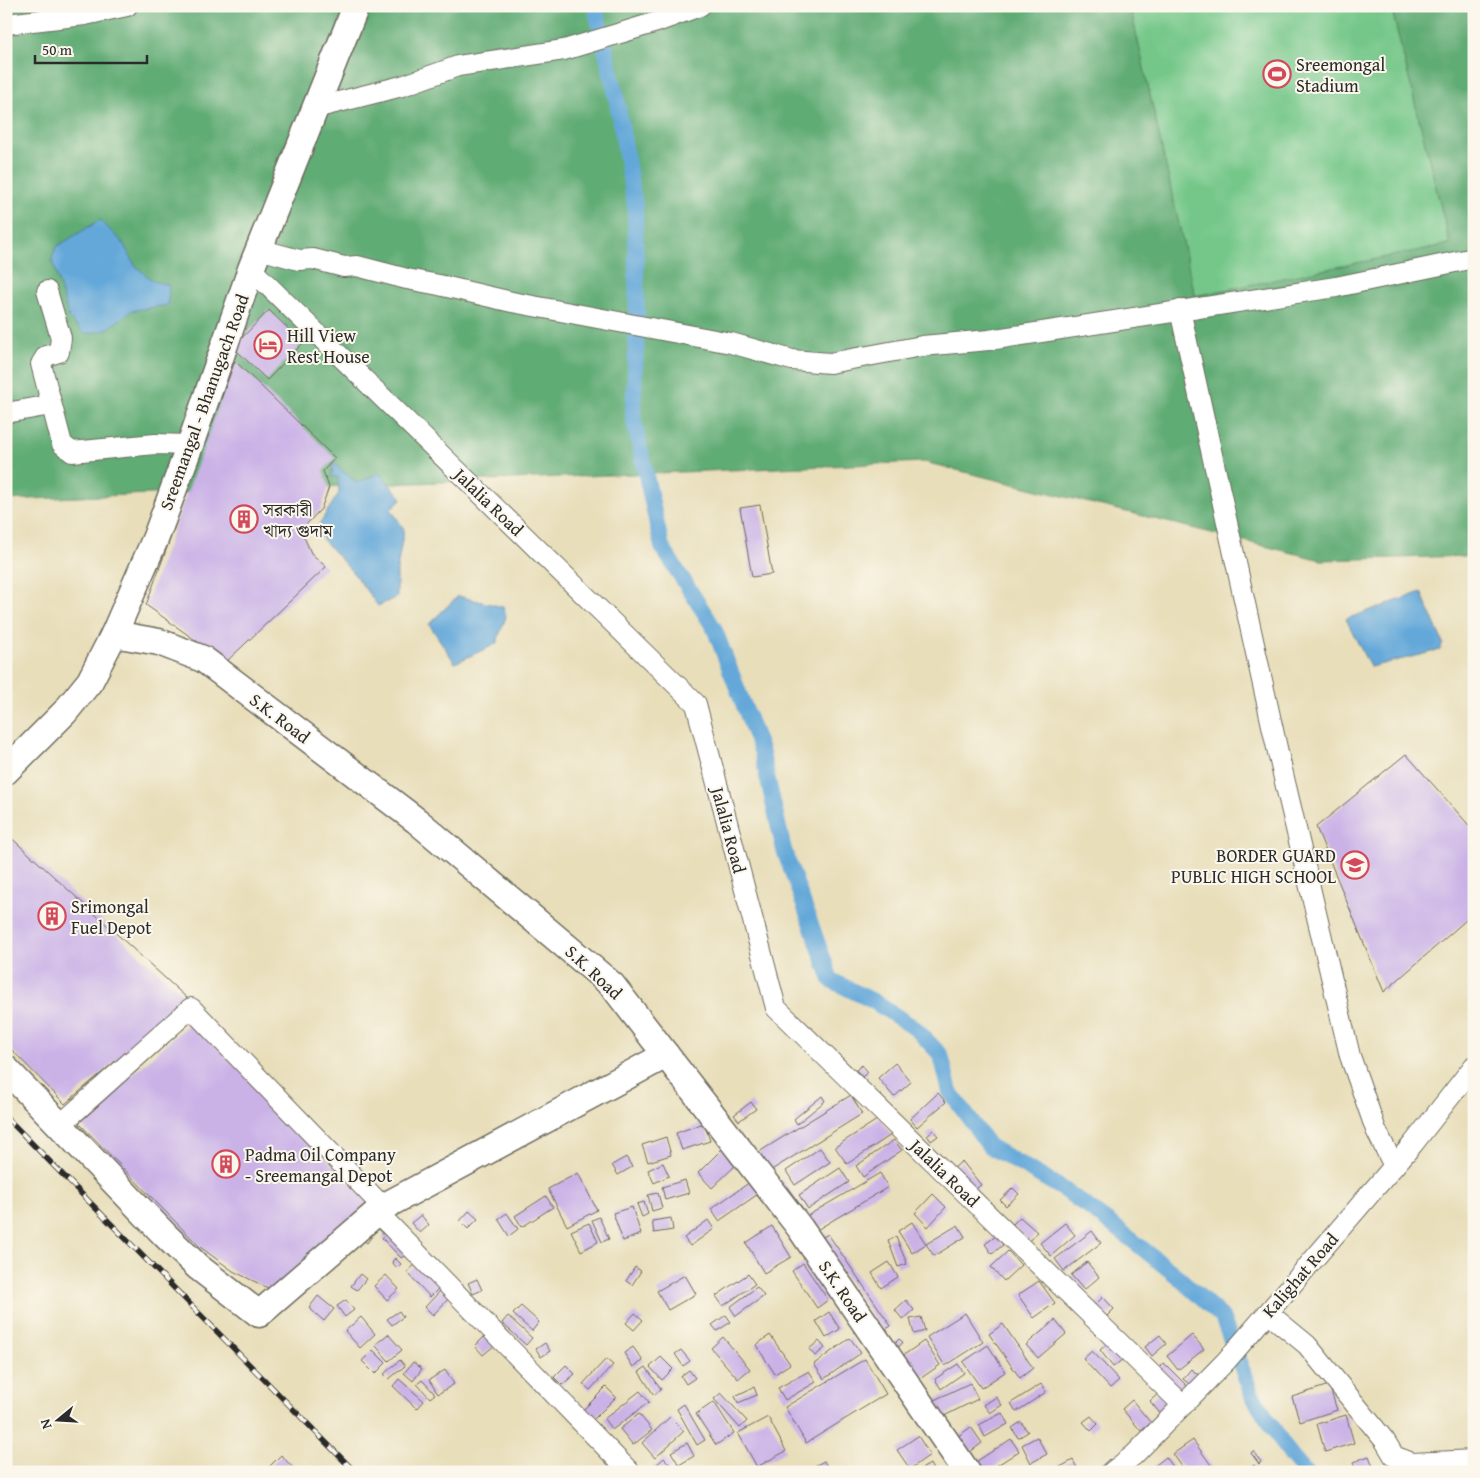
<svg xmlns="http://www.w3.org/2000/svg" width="1480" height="1478" viewBox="0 0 1480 1478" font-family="'Gentium Book Plus','Noto Serif Bengali',serif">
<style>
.green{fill:#75c789;stroke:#50795a}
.forest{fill:#60ac75;stroke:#466c50}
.water{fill:#64a8d9;stroke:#486a82}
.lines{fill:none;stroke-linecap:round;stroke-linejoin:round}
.canal{stroke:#64a8d9;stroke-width:16}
.building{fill:#cab2e7}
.minor-casing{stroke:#6d6a5d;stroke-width:22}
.major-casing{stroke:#6d6a5d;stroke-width:29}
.minor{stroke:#fff;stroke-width:20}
.major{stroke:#fff;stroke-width:26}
.rail-casing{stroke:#2b2b2b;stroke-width:5.5}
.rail{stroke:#fbf7ec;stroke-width:4;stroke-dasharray:11;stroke-linecap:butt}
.labels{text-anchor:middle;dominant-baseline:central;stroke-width:4;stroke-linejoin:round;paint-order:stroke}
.poi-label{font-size:18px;fill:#2b2b2b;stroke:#fbf7ec;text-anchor:start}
.street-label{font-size:18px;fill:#2b2b2b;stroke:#fbf7ec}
</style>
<rect width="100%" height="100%" fill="#fbf7ec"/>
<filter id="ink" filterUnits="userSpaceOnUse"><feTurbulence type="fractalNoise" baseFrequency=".02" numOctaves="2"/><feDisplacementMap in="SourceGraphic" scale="10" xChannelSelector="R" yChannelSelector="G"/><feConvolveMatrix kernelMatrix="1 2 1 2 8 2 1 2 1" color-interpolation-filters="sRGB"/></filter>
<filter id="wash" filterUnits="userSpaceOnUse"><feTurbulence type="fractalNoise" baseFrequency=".0096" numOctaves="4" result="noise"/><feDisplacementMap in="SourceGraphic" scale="20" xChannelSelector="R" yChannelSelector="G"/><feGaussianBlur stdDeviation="1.12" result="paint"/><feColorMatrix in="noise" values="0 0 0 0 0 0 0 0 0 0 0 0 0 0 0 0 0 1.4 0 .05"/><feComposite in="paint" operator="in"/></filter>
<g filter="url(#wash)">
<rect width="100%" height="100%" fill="#e8deba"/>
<polygon class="green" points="1130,6 1391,6 1450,244 1195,297"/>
<polygon class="forest" points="6,6 1130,6 1195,296 1450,244 1391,6 1474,6 1474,556 1321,560 924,462 6,500"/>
<g class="water">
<polygon points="100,220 123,243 135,265 153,281 169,285 168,305 131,311 106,330 85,334 69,318 52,259 56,247"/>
<polygon points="333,463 357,483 379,473 402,498 391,509 404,529 397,569 397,597 378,606 354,574 318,534 316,529 339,493 338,477 332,477"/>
<polygon points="1421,592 1443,643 1440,650 1370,667 1346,619"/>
<polygon points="458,596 503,607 506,617 496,644 455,663 429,624"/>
</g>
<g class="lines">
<polyline class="canal" points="595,6 615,90 635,206 637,326 633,417 662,547 714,628 761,750 784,850 831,980 873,1001 916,1029 941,1055 950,1092 989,1146 1063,1189 1118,1229 1177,1276 1222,1317 1252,1395 1291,1456 1305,1472"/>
</g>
<g id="blocks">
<g class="building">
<polygon points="269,310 303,343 267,380 233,347"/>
<polygon points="235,361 335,458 323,471 329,487 321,509 301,530 311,553 326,567 226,662 146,605"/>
<polygon points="760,505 772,574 752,577 740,508"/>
<polygon points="1406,754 1474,831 1474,913 1384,992 1316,827"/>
<polygon points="6,833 188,999 65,1104 6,1044"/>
<polygon points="192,1021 373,1206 272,1290 233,1271 200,1247 79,1123"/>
<polygon points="895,1063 911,1082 894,1097 878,1078"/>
<polygon points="862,1065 868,1072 862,1077 856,1070"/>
<polygon points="938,1093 946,1102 917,1127 910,1119"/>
<polygon points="851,1095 862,1114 765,1174 754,1155"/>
<polygon points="822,1096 825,1101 797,1124 794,1119"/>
<polygon points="751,1102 756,1109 739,1121 734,1115"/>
<polygon points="880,1118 891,1135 847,1164 835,1147"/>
<polygon points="704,1123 710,1141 682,1150 676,1133"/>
<polygon points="933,1130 938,1136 931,1141 927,1135"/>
<polygon points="666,1137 671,1155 648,1162 642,1145"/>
<polygon points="894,1140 902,1150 863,1177 856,1166"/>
<polygon points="820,1148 830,1162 795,1185 786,1171"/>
<polygon points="722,1149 737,1164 712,1188 698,1173"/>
<polygon points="626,1157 632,1167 618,1175 612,1165"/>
<polygon points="962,1161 981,1185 973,1191 954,1168"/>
<polygon points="663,1163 669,1176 654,1183 648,1170"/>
<polygon points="840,1168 849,1182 808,1209 799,1195"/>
<polygon points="578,1173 597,1210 567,1226 548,1189"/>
<polygon points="880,1173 888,1187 815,1231 807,1216"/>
<polygon points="685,1180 689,1193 665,1200 662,1187"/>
<polygon points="753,1180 761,1192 719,1221 711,1209"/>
<polygon points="782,1180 804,1210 800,1213 779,1183"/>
<polygon points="1013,1188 1019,1194 1006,1206 1000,1200"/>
<polygon points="658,1193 662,1208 652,1211 648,1195"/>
<polygon points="933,1194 946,1207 928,1227 915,1213"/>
<polygon points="546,1196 553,1207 522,1227 515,1216"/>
<polygon points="644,1202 648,1214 642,1217 637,1204"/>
<polygon points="632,1207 641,1234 623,1241 613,1213"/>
<polygon points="469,1211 478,1219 468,1229 460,1221"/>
<polygon points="507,1213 518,1229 509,1236 498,1219"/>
<polygon points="421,1215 429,1225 420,1233 411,1223"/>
<polygon points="599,1217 609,1239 602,1242 592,1220"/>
<polygon points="1020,1217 1037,1232 1029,1241 1012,1225"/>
<polygon points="671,1218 673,1230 654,1233 652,1221"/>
<polygon points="708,1220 714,1229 690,1246 684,1238"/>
<polygon points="912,1222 926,1244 912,1253 898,1231"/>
<polygon points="589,1223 598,1242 581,1251 571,1231"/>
<polygon points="1065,1223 1075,1235 1051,1256 1040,1243"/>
<polygon points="958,1225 965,1237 934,1256 926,1244"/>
<polygon points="772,1226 791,1257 764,1273 746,1243"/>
<polygon points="1092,1231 1101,1243 1064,1271 1055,1259"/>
<polygon points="388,1232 408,1253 401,1258 382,1238"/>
<polygon points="368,1233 372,1236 367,1243 363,1240"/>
<polygon points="828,1234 891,1326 883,1331 820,1239"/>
<polygon points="996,1236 1003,1245 992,1254 985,1244"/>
<polygon points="896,1237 907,1264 898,1267 888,1240"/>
<polygon points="1008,1251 1021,1265 1004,1281 991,1267"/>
<polygon points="395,1258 401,1264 397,1268 392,1262"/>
<polygon points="889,1262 898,1277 881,1288 872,1273"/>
<polygon points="1087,1262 1099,1277 1084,1290 1071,1275"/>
<polygon points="417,1263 440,1287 430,1297 407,1272"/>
<polygon points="803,1263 828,1300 817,1308 792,1271"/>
<polygon points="635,1267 641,1271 632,1285 626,1281"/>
<polygon points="360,1274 366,1279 357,1290 351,1286"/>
<polygon points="748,1274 755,1284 723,1306 716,1296"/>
<polygon points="386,1275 399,1289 387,1300 374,1286"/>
<polygon points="685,1275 696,1294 668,1310 657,1291"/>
<polygon points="477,1279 482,1290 473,1294 468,1283"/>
<polygon points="1039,1281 1055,1303 1034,1318 1018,1295"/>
<polygon points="757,1287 764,1296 736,1316 730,1307"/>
<polygon points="443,1288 451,1296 433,1315 425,1307"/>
<polygon points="318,1296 334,1309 324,1321 309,1308"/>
<polygon points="1103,1297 1114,1309 1103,1320 1092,1308"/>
<polygon points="346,1300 354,1310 345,1317 337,1306"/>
<polygon points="906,1300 914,1310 903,1320 895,1310"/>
<polygon points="521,1306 539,1322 532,1331 513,1314"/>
<polygon points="399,1311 403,1317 392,1325 387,1319"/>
<polygon points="829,1312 840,1329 826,1338 816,1321"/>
<polygon points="635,1313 643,1320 634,1330 626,1323"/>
<polygon points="965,1313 983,1342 945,1366 927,1337"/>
<polygon points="726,1315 731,1322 717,1331 712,1325"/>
<polygon points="508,1316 532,1338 526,1345 502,1323"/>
<polygon points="361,1317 375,1334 360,1348 345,1331"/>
<polygon points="921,1317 925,1331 914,1334 910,1319"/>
<polygon points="1055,1320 1066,1334 1038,1358 1026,1345"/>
<polygon points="1003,1324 1033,1368 1020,1378 989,1334"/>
<polygon points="388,1334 402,1350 389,1361 375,1345"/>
<polygon points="486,1335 495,1345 483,1355 475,1346"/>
<polygon points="770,1335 790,1364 775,1374 756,1345"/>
<polygon points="1160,1335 1166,1344 1152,1356 1145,1347"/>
<polygon points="1192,1335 1204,1349 1178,1370 1167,1356"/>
<polygon points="723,1337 750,1369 738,1379 711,1348"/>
<polygon points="850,1338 861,1353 824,1379 814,1364"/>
<polygon points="899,1339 903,1342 898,1348 894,1344"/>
<polygon points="819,1341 825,1348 815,1356 809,1349"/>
<polygon points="924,1341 940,1365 914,1383 898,1359"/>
<polygon points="1109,1342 1123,1359 1113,1367 1100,1350"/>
<polygon points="545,1343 550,1351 541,1357 536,1349"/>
<polygon points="988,1345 1005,1372 981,1388 963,1362"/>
<polygon points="633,1347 643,1361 633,1367 624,1353"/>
<polygon points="373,1350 386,1363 375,1374 362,1361"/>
<polygon points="681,1350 690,1361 683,1366 675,1354"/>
<polygon points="1092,1351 1119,1380 1110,1388 1083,1359"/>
<polygon points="661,1357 673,1369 662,1380 650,1367"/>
<polygon points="606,1359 613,1365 590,1390 583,1384"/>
<polygon points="865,1359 886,1394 806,1443 785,1407"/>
<polygon points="400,1360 405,1366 389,1379 384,1374"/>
<polygon points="413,1362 422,1369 413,1381 404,1373"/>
<polygon points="1164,1363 1189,1388 1181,1397 1156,1371"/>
<polygon points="958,1364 964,1373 941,1389 935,1379"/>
<polygon points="566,1365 575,1374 562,1385 554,1377"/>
<polygon points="646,1367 661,1389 654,1395 639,1372"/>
<polygon points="1191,1369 1201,1377 1193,1387 1183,1379"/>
<polygon points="445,1370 454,1384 438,1394 429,1380"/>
<polygon points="689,1370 695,1378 686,1384 681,1376"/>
<polygon points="809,1371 816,1382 785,1400 778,1388"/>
<polygon points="399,1379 424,1401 417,1409 393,1386"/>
<polygon points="422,1380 435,1394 430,1398 417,1384"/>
<polygon points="970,1383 978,1399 938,1419 930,1402"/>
<polygon points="1041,1384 1046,1392 1016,1412 1011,1403"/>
<polygon points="1329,1385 1337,1410 1300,1422 1292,1397"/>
<polygon points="606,1387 616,1397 589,1424 579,1414"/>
<polygon points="754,1387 757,1395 738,1403 735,1396"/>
<polygon points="640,1391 649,1402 612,1430 604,1419"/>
<polygon points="1160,1392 1173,1406 1162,1416 1150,1401"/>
<polygon points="721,1393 747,1421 740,1428 714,1399"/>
<polygon points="996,1397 1002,1405 990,1413 984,1405"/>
<polygon points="1132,1400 1151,1423 1141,1431 1122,1409"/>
<polygon points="714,1402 734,1433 716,1445 696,1414"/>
<polygon points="684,1404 705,1440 697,1445 677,1409"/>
<polygon points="1002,1413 1008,1424 985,1437 979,1425"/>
<polygon points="639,1414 652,1430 633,1445 620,1429"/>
<polygon points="1346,1415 1354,1443 1325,1452 1317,1424"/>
<polygon points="1091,1416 1098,1424 1091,1431 1083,1422"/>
<polygon points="670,1417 684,1431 655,1458 642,1443"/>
<polygon points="768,1417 786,1451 757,1467 738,1433"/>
<polygon points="1021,1422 1028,1432 1018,1438 1012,1428"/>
<polygon points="971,1427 982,1443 966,1455 954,1439"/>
<polygon points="918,1436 930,1455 910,1469 897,1450"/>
<polygon points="1037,1437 1047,1454 1031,1463 1022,1445"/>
<polygon points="1011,1439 1019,1451 987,1472 972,1472 968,1467"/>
<polygon points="1193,1440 1216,1472 1186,1472 1173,1454"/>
<polygon points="687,1443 694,1456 679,1465 671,1452"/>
<polygon points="1253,1451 1261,1462 1259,1464 1251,1453"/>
<polygon points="281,1455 297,1472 264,1472"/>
<polygon points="1369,1456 1375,1472 1356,1472 1353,1462"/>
<polygon points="1166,1457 1177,1472 1155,1472 1152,1468"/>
<polygon points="664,1458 672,1467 667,1472 657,1472 653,1468"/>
<polygon points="1109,1459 1113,1464 1104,1472 1095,1472"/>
<polygon points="1073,1460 1079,1472 1051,1472"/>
<polygon points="824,1461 830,1472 803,1472"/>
<polygon points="930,1464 934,1472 916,1472"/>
<polygon points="1254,1465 1259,1472 1245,1472"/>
</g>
</g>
</g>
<g filter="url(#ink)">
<use href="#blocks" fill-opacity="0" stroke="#6d6a5d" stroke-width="1"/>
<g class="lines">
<g class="minor-casing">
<g id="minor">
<polyline points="6,24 85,15 127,6"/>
<polyline points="315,108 402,86 458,66 564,50 657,22 700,6"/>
<polyline points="259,249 299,260 313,259 344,267 357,266 407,279 439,285 512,302 731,343 792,360 830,363 922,346 989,340 1336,287 1474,258"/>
<polyline points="251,269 696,704 776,1008 1183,1405"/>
<polyline points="47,291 61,338 59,352 46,356 41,364 62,444 72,452 155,444 190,445"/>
<polyline points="1180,310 1279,757 1350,1056 1376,1130 1394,1166"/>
<polyline points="6,413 51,405"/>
<polyline points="60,1125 191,1008 383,1207"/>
<polyline points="377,1212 630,1472"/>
<polyline points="1268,1313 1307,1345 1385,1441 1394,1456 1412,1463 1474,1460"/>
<polyline points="1112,1472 1134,1455 1227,1360 1413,1144 1474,1066"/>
</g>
</g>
<g class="major-casing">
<g id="major">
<polyline points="114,634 159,642 203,659 417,821 612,985 800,1228 967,1472"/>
<polyline points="6,771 65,712 90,681 114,634 156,537 190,445 251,269 356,6"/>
<polyline points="6,1069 165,1235 198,1267 259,1314 383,1207 666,1055"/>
</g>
</g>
<use href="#minor" class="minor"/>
<use href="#major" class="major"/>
<g class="rail-casing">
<polyline id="rail" points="6,1117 355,1472"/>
</g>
<use href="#rail" class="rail"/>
</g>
</g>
<defs>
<g id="stadium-ring" transform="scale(1.4375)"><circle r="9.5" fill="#fbf7ec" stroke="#d1495b" stroke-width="1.5"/><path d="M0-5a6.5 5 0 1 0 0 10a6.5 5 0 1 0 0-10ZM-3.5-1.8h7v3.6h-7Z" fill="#d1495b"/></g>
<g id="hotel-ring" transform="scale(1.4375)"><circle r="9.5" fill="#fbf7ec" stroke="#d1495b" stroke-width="1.5"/><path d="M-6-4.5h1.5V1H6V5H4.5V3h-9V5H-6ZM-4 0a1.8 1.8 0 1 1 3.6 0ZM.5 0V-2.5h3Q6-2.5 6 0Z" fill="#d1495b"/></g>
<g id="building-ring" transform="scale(1.4375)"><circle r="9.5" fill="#fbf7ec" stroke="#d1495b" stroke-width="1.5"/><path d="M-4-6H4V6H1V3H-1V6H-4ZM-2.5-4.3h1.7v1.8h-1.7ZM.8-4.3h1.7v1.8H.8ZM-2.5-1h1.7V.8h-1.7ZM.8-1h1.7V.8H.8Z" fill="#d1495b"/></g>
<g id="school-ring" transform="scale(1.4375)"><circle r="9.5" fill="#fbf7ec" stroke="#d1495b" stroke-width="1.5"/><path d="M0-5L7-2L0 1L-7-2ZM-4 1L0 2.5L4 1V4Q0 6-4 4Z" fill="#d1495b"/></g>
</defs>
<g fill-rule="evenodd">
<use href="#stadium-ring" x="1277" y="74"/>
<use href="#hotel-ring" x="268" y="345"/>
<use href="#building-ring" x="244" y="519"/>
<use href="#school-ring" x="1355" y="865"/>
<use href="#building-ring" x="52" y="916"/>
<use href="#building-ring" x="226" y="1164"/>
</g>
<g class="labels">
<g class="poi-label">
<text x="1296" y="64">Sreemongal<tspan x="1296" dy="21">Stadium</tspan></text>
<text x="287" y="335">Hill View<tspan x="287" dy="21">Rest House</tspan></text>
<text x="263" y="509">সরকারী<tspan x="263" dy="21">খাদ্য গুদাম</tspan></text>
<text x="1336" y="855" text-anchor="end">BORDER GUARD<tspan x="1336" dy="21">PUBLIC HIGH SCHOOL</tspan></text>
<text x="71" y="906">Srimongal<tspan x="71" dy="21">Fuel Depot</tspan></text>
<text x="245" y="1154">Padma Oil Company<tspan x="245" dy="21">- Sreemangal Depot</tspan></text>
</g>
<g class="street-label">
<text transform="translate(204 402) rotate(-70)">Sreemangal - Bhanugach Road</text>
<text transform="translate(489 502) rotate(44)">Jalalia Road</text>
<text transform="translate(280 718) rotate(37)">S.K. Road</text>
<text transform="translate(729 830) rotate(75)">Jalalia Road</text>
<text transform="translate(594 972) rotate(43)">S.K. Road</text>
<text transform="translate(945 1173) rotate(44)">Jalalia Road</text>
<text transform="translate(1300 1275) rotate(-49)">Kalighat Road</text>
<text transform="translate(843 1291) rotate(56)">S.K. Road</text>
</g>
</g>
<rect width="1480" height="1478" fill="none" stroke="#fbf7ec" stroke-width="25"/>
<g transform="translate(58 1420) rotate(252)" stroke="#fbf7ec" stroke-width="4" paint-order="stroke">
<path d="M0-4L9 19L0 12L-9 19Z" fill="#2b2b2b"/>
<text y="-8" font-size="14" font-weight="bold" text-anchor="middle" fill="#2b2b2b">N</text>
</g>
<path d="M35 55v8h112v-8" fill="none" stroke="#2b2b2b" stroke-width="2.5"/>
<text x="42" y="55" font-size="15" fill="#2b2b2b" stroke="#fbf7ec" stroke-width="4" paint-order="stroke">50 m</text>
</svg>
